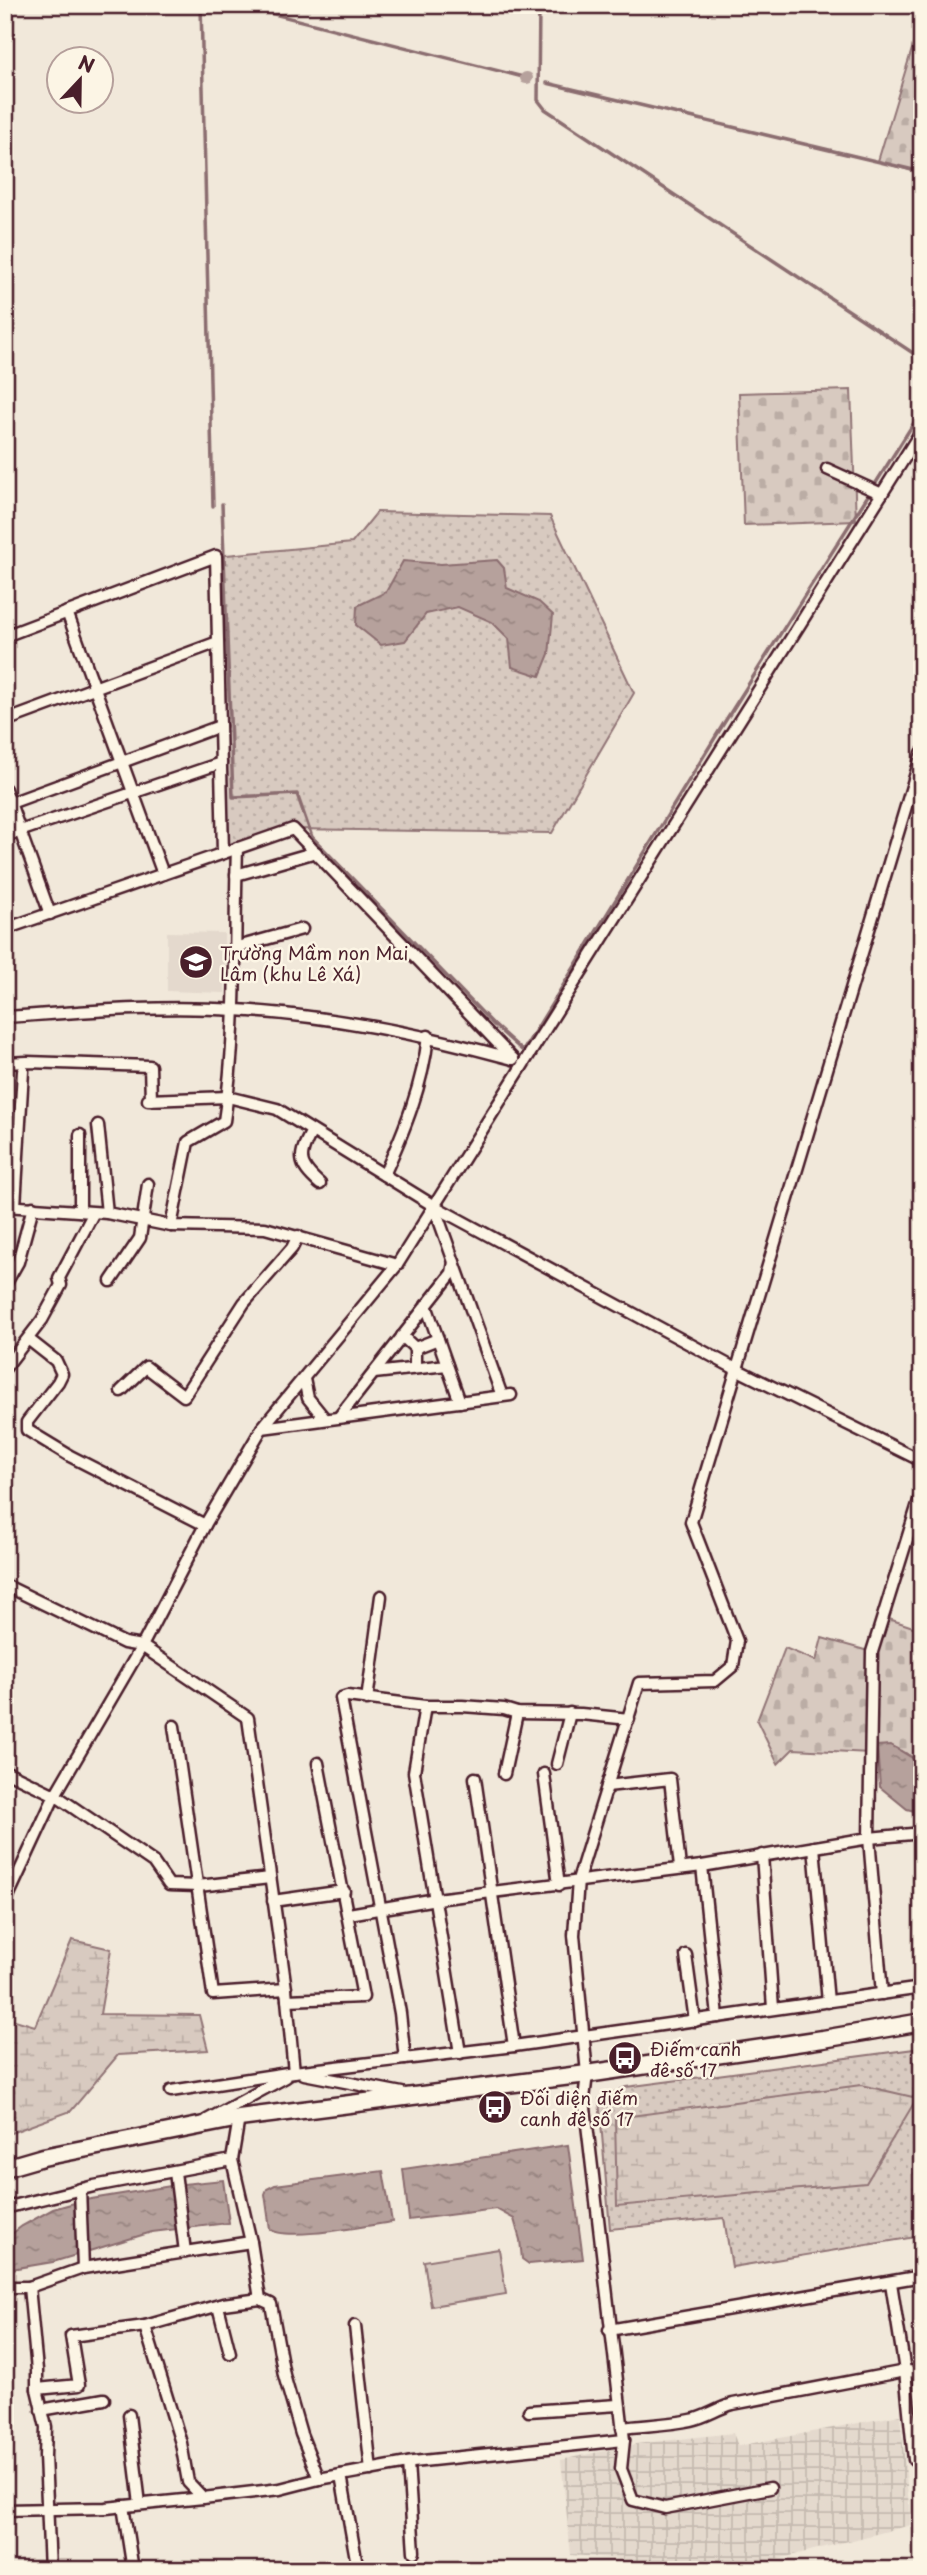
<svg xmlns="http://www.w3.org/2000/svg" width="927" height="2575" viewBox="0 0 927 2575" font-family="'Playpen Sans',sans-serif">
<style>
.built{fill:#e4d9cd}
.industrial{fill:url(#industrial-grid)}
.grass{fill:url(#grass-dots);stroke:#917476;stroke-width:2}
.wetland{fill:url(#wetland-marsh);stroke:#917476;stroke-width:2}
.cemetery{fill:url(#cemetery-stones);stroke:#917476;stroke-width:2}
.garden{fill:#d8cac0;stroke:#917476;stroke-width:2}
.water{fill:url(#water-ripples);stroke:#8b6d6f;stroke-width:2}
.lines{fill:none;stroke-linecap:round;stroke-linejoin:round}
.stream{stroke:#8b6d6f;stroke-width:3.5}
.canal{stroke:#b6a19c;stroke-width:12}
.street-casing{stroke:#4a1f2b;stroke-width:15}
.primary-casing{stroke:#4a1f2b;stroke-width:21}
.street{stroke:#fcf5e5;stroke-width:10}
.primary{stroke:#fcf5e5;stroke-width:16}
.labels{text-anchor:middle;dominant-baseline:central;stroke-width:5;stroke-linejoin:round;paint-order:stroke}
.poi-label{font-size:18px;fill:#4a1f2b;stroke:#fcf5e5;text-anchor:start}
</style>
<defs>
<pattern id="industrial-grid" width="8" height="8" patternUnits="userSpaceOnUse" patternTransform="scale(1.75)"><rect width="8" height="8" fill="#e4d9cd"/><path d="M0 4h8M4 0v8" fill="none" stroke="#c5bab0"/></pattern>
<pattern id="grass-dots" width="8" height="8" patternUnits="userSpaceOnUse" patternTransform="scale(1.75)"><rect width="8" height="8" fill="#d8cac0"/><path d="M2 2h.1M6 6h.1" fill="none" stroke="#bbada5" stroke-width="1.8" stroke-linecap="round"/></pattern>
<pattern id="wetland-marsh" width="20" height="14" patternUnits="userSpaceOnUse" patternTransform="scale(1.75)"><rect width="20" height="14" fill="#d8cac0"/><path d="M1 5h8M5 5V1M11 12h8M15 12V8" fill="none" stroke="#bbada5"/></pattern>
<pattern id="cemetery-stones" width="16" height="16" patternUnits="userSpaceOnUse" patternTransform="scale(1.75)"><rect width="16" height="16" fill="#d8cac0"/><path d="M2 7V4a2 2 0 0 1 4 0v3zM10 15v-3a2 2 0 0 1 4 0v3z" fill="#bbada5"/></pattern>
<pattern id="water-ripples" width="26" height="14" patternUnits="userSpaceOnUse" patternTransform="scale(1.75)"><rect width="26" height="14" fill="#b6a19c"/><path d="M2 4q2-2 4 0t4 0M15 11q2-2 4 0t4 0" fill="none" stroke="#96837f"/></pattern>
</defs>
<rect width="100%" height="100%" fill="#f1e8da"/>
<filter id="ink" filterUnits="userSpaceOnUse"><feTurbulence type="fractalNoise" baseFrequency=".0143" numOctaves="2"/><feDisplacementMap in="SourceGraphic" scale="14" xChannelSelector="R" yChannelSelector="G"/><feConvolveMatrix kernelMatrix="1 2 1 2 8 2 1 2 1" color-interpolation-filters="sRGB"/></filter>
<g filter="url(#ink)">
<polygon class="built" points="167,932 224,933 225,993 167,991"/>
<polygon class="industrial" points="900,2415 911,2525 743,2568 571,2555 561,2460 636,2444 733,2433 738,2446"/>
<g class="grass">
<polygon points="377,512 550,516 634,693 552,833 293,829 223,853 216,556 352,543"/>
<polygon points="922,2048 922,2236 732,2267 724,2218 610,2229 599,2099 626,2087"/>
</g>
<g class="wetland">
<polygon points="72,1940 111,1949 100,2014 199,2015 208,2050 118,2055 71,2111 5,2135 5,2017 35,2026"/>
<polygon points="861,2085 917,2098 866,2183 617,2206 615,2118"/>
</g>
<g class="cemetery">
<polygon points="922,16 922,174 878,161"/>
<polygon points="851,390 856,521 744,525 739,393"/>
<path d="M883,1617L922,1630V1764C905,1753 888,1736 870,1753L793,1749L778,1764L757,1721L785,1648L816,1661L822,1638L872,1652Z"/>
</g>
<polygon class="garden" points="499,2249 506,2294 431,2306 424,2261"/>
<g class="water">
<polygon points="497,560 504,568 507,588 539,602 553,615 549,654 540,676 512,667 509,639 492,622 458,607 426,614 405,641 381,645 356,625 357,606 386,592 403,561 441,564"/>
<polygon points="891,1745 922,1764 922,1813 907,1809 880,1787 877,1746"/>
<polygon points="568,2145 583,2259 529,2264 522,2259 520,2240 514,2219 496,2209 409,2220 403,2169"/>
<path d="M383,2171L392,2222C369,2225 284,2242 270,2229L265,2194L267,2189L275,2185Z"/>
<polygon points="223,2180 229,2223 152,2232 53,2262 5,2270 5,2239 22,2226 53,2209 85,2200 183,2184"/>
</g>
<g class="lines">
<g class="stream">
<polyline points="201,5 213,506"/>
<polyline points="238,5 527,78"/>
<polyline points="539,5 538,100 545,109 922,359"/>
<polyline points="547,83 922,172"/>
<polyline points="222,504 233,797 297,794 312,837 494,1025 523,1051 724,723 922,410"/>
</g>
<polyline class="canal" points="526,78 527,78"/>
<g class="street-casing">
<g id="street">
<polyline points="827,469 882,494"/>
<polyline points="67,612 163,874"/>
<polyline points="5,636 216,556 223,853"/>
<polyline points="5,721 218,642"/>
<polyline points="5,789 50,914"/>
<polyline points="5,805 220,726"/>
<polyline points="5,836 221,763"/>
<polyline points="236,875 316,852"/>
<polyline points="5,929 293,829 513,1059"/>
<polyline points="234,948 302,929"/>
<path d="M5,1017C81,1012 159,1005 235,1010C330,1015 422,1034 513,1059"/>
<polyline points="5,1063 27,1062 150,1066 151,1100"/>
<polyline points="148,1100 228,1097 277,1109 434,1206 736,1369 922,1461"/>
<polyline points="98,1125 107,1213"/>
<path d="M312,1131C298,1156 297,1164 320,1184"/>
<polyline points="80,1135 80,1211"/>
<path d="M384,1175C404,1131 423,1085 428,1036"/>
<polyline points="5,1206 107,1213 171,1226 265,1228 397,1265"/>
<polyline points="15,1206 23,1071"/>
<polyline points="434,1206 502,1396"/>
<path d="M171,1226L188,1142L224,1121C238,1032 234,938 237,848"/>
<polyline points="111,1281 140,1238 148,1184"/>
<polyline points="5,1285 18,1262 33,1207"/>
<polyline points="426,1305 460,1402"/>
<polyline points="402,1336 415,1348 438,1339"/>
<polyline points="28,1339 56,1361 62,1374 58,1382 27,1422 27,1430 70,1456 205,1525"/>
<polyline points="5,1368 42,1320 61,1285 59,1278 93,1214"/>
<polyline points="415,1368 415,1348"/>
<polyline points="374,1373 447,1365"/>
<polyline points="304,1379 308,1398 325,1419"/>
<polyline points="121,1391 146,1367 184,1396 244,1303 292,1248 298,1236"/>
<polyline points="339,1417 452,1273 454,1262"/>
<polyline points="262,1428 511,1395"/>
<polyline points="5,1585 124,1643 142,1646 248,1718 286,1989 294,2072"/>
<polyline points="367,1700 381,1596"/>
<polyline points="425,1706 414,1772 460,2053"/>
<polyline points="174,1726 213,1994 286,1989"/>
<polyline points="557,1764 570,1713"/>
<polyline points="5,1771 55,1795 153,1862 169,1885 198,1886 270,1878"/>
<polyline points="504,1774 517,1713"/>
<polyline points="544,1774 559,1885"/>
<polyline points="475,1778 514,2046"/>
<polyline points="607,1786 670,1779 680,1867"/>
<polyline points="814,1847 828,2002"/>
<polyline points="762,1855 773,2008"/>
<polyline points="702,1866 718,2017"/>
<polyline points="273,1901 344,1891"/>
<polyline points="5,1903 55,1795 142,1646 205,1525 262,1428 397,1265 922,430"/>
<polyline points="349,1914 436,1899 702,1866 869,1838 922,1833"/>
<polyline points="686,1955 695,2021"/>
<polyline points="882,1994 869,1838 872,1652 922,1491"/>
<polyline points="287,2000 363,1997 318,1763"/>
<polyline points="405,2059 400,2013 341,1698 347,1696 425,1706 462,1706 504,1709 517,1713 581,1714 629,1719"/>
<polyline points="304,2074 402,2093"/>
<polyline points="171,2091 294,2072 514,2046 922,1988"/>
<polyline points="239,2118 232,2160 251,2242 260,2299 271,2304 284,2375 301,2434 319,2479"/>
<polyline points="207,2120 286,2077"/>
<polyline points="175,2172 185,2252 251,2242"/>
<polyline points="80,2189 83,2268"/>
<polyline points="5,2208 94,2186 232,2160"/>
<polyline points="891,2283 905,2371 914,2460 922,2466"/>
<polyline points="5,2287 29,2287 83,2268 185,2252"/>
<polyline points="29,2287 37,2370 37,2389 46,2427 45,2456 50,2570"/>
<polyline points="218,2306 230,2353"/>
<polyline points="145,2326 181,2443 188,2482 203,2498"/>
<polyline points="355,2326 371,2470"/>
<polyline points="609,2330 922,2276"/>
<polyline points="37,2389 79,2385 71,2336 145,2326 223,2304 260,2299"/>
<polyline points="41,2410 104,2399"/>
<polyline points="529,2411 618,2405"/>
<polyline points="129,2415 140,2504"/>
<path d="M622,2428C644,2425 668,2425 691,2420C706,2417 718,2408 733,2404L905,2371L922,2372"/>
<polyline points="408,2463 414,2552"/>
<polyline points="341,2475 358,2570"/>
<polyline points="770,2488 665,2508 633,2500 621,2469 624,2440 584,2099 587,2074 574,1935 578,1880 639,1683 715,1681 733,1666 737,1641 691,1522 922,753"/>
<polyline points="123,2506 133,2570"/>
<polyline points="5,2510 106,2508 203,2498 280,2489 319,2479 413,2462 624,2440"/>
</g>
</g>
<g class="primary-casing">
<polyline id="primary" points="5,2168 43,2157 239,2118 587,2074 823,2039 922,2022"/>
</g>
<use href="#street" class="street"/>
<use href="#primary" class="primary"/>
</g>
</g>
<defs>
<g id="school-disc" transform="scale(1.75)"><circle r="9.5" fill="#4a1f2b" stroke="#fcf5e5"/><path d="M0-5L7-2L0 1L-7-2ZM-4 1L0 2.5L4 1V4Q0 6-4 4Z" fill="#fff"/></g>
<g id="bus-disc" transform="scale(1.75)"><circle r="9.5" fill="#4a1f2b" stroke="#fcf5e5"/><path d="M-5-6H5V4H4V6H2V4H-2V6H-4V4H-5ZM-3.5-4V0h7V-4ZM-3.5 1.2v1.5H-2V1.2ZM2 1.2v1.5H3.5V1.2Z" fill="#fff"/></g>
</defs>
<g fill-rule="evenodd">
<use href="#school-disc" x="196" y="962"/>
<use href="#bus-disc" x="625" y="2058"/>
<use href="#bus-disc" x="495" y="2107"/>
</g>
<g class="labels">
<g class="poi-label">
<text x="220" y="952">Trường Mầm non Mai<tspan x="220" dy="21">Lâm (khu Lê Xá)</tspan></text>
<text x="650" y="2048">Điếm canh<tspan x="650" dy="21">đê số 17</tspan></text>
<text x="520" y="2097">Đối diện điếm<tspan x="520" dy="21">canh đê số 17</tspan></text>
</g>
</g>
<rect width="927" height="2575" fill="none" stroke="#fcf5e5" stroke-width="28"/>
<rect x="14" y="14" width="899" height="2547" fill="none" stroke="#4a1f2b" stroke-width="2.5" filter="url(#ink)"/>
<g transform="translate(80 80) rotate(22)"><circle r="33" fill="#fcf5e5" stroke="#b59f9b" stroke-width="2"/>
<path d="M0-5L12 26L0 18L-12 26Z" fill="#4a1f2b"/>
<text y="-10" font-size="19" font-weight="bold" text-anchor="middle" fill="#4a1f2b">N</text>
</g>
</svg>
